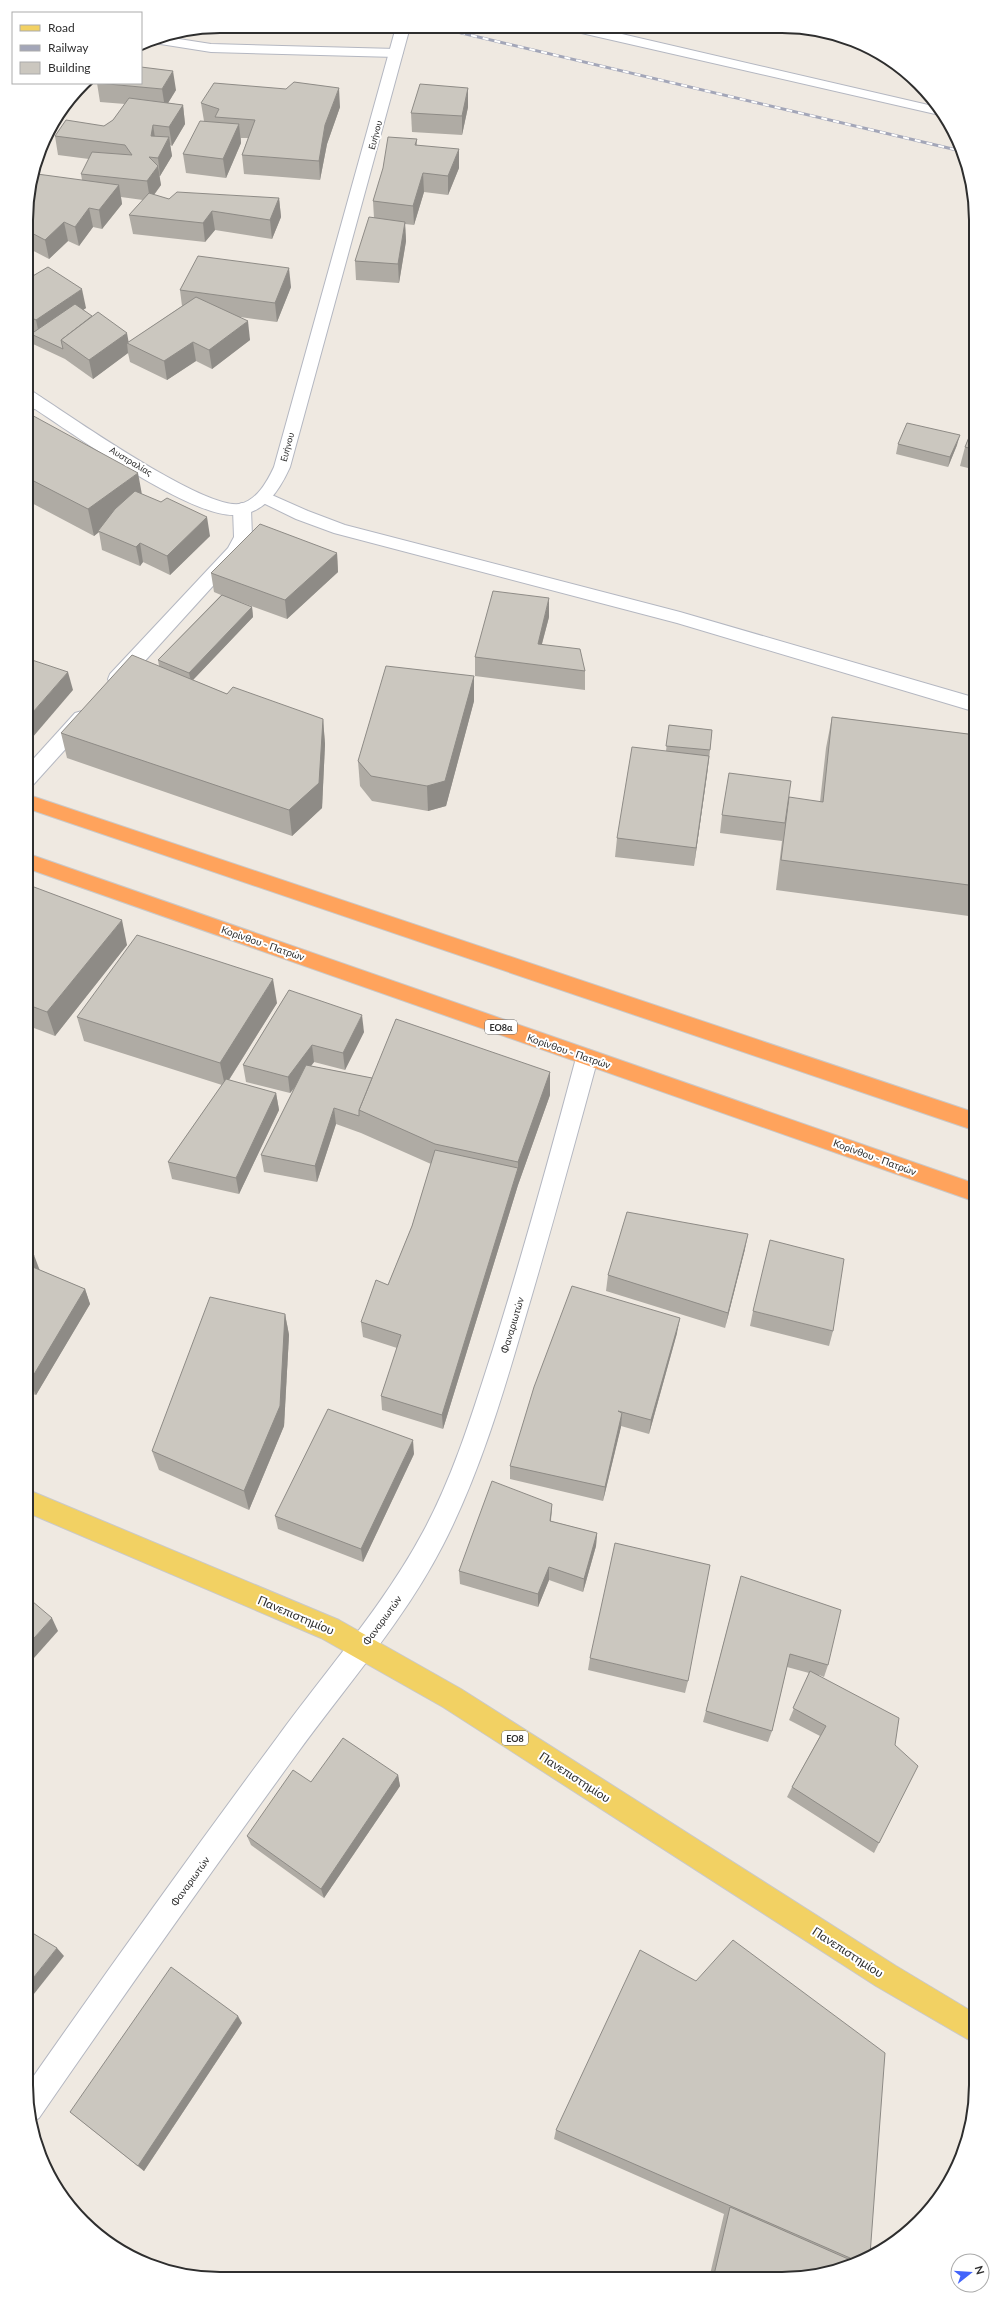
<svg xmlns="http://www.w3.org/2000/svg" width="1002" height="2305" viewBox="0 0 1002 2305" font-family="Lato,sans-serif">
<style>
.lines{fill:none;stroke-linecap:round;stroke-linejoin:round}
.lane-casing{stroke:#b4b7c1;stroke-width:2}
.street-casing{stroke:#b4b7c1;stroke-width:2}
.secondary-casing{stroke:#b4b7c1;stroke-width:2}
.primary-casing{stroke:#c9c9c9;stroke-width:2}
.highway-casing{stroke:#c9c9c9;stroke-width:2}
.lane{fill:#fff;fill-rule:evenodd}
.street{fill:#fff;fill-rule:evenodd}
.secondary{fill:#fff;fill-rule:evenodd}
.primary{fill:#f2d163;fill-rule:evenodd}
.highway{fill:#ffa35c;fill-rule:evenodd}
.rail-casing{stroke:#a3a6b8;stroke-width:3}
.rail{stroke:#fff;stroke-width:2;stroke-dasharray:6;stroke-linecap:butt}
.wall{fill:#afaba4}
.shaded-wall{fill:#8e8b86}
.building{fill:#cbc7bf;stroke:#8e8b86}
.labels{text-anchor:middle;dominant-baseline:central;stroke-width:4;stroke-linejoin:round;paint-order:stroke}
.far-street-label{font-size:9px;fill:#2e2e2e;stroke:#fff}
.shield{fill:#fff;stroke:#6d6d6d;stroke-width:1}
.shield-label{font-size:9px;font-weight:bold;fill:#2e2e2e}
.street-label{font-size:10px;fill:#2e2e2e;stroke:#fff}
.near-street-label{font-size:12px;fill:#2e2e2e;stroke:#fff}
.rim{fill:none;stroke:#2e2e2e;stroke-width:2}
</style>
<rect width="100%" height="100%" fill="#efe9e1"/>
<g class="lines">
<g class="lane-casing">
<g id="lane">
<polygon points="242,503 248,505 251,509 252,537 241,555 124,684 117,685 110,684 108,679 110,674 228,548 234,537 233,509 236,505"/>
<polygon points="82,711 89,713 91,718 89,723 33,785 26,787 26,767 75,713"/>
</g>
</g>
<g class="street-casing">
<g id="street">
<polygon points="570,28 596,28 937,107 944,116 577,32"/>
<polygon points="166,37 211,44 396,49 403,53 396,57 211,52 154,43 148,40"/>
<polygon points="35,396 41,397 43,401 32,411 26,412 26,399"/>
<polygon points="265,492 308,511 345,525 680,612 976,698 976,712 677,623 334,533 296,519 259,501 256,497 259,493"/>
<path d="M587,1049L595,1052L598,1058C574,1146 550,1235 524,1322C502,1398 479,1475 443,1545C404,1621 346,1686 296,1755C209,1875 123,1996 39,2118L31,2122L26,2087C109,1968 193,1851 279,1735C328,1668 384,1605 423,1532C454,1475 473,1411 493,1349C523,1253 550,1155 576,1058L579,1052Z"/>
</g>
</g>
<g class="secondary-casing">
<path id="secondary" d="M396,27H410L290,467C279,491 264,515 234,515C187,516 69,431 26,403V390L32,391C67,414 204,510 240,504C257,500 267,482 274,467Z"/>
</g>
<g class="primary-casing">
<polygon id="primary" points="26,1489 339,1620 461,1689 896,1966 976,2014 976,2044 876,1986 443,1707 321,1638 26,1512"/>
</g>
<g class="highway-casing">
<g id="highway">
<polygon points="26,794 976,1113 976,1131 26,808"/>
<polygon points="26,853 976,1184 976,1202 26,868"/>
</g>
</g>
<use href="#lane" class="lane"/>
<use href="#street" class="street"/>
<use href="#secondary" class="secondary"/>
<use href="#primary" class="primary"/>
<use href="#highway" class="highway"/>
<g class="rail-casing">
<polyline id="rail" points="436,27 961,151"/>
</g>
<use href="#rail" class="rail"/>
</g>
<g class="wall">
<polygon points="97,83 176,90 168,103 183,105 185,124 172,146 170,145 172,156 160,176 159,176 161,185 154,195 169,199 279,198 281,217 272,239 215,230 205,242 133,234 129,215 143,200 121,197 122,204 102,229 93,227 79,246 68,241 49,259 26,247 26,207 82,180 81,174 89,159 58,155 55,136 104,126 113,120 125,104 100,102"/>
<polygon points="468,88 468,107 462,135 412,132 411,113"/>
<polygon points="201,103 340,107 327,144 320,180 244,174 242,155 248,138 241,138 241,143 226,178 186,173 183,154 204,121"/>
<polygon points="417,139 417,145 459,168 448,195 424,192 414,225 405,224 406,241 399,283 356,280 355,261 374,218 373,201"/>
<polygon points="26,280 86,308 83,310 129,342 182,306 180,290 291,287 277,322 240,317 250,340 212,369 196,361 167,380 130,362 128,353 93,379 65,359 33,344 31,334 26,331"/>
<polygon points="26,414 142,494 210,536 170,575 143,562 140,566 102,550 99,532 94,536 26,500"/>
<polygon points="976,420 976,470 960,466 965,447"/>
<polygon points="898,444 957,445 948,467 896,454"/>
<polygon points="337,553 338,572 287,619 232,599 252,607 253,617 193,680 227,694 323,719 325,744 322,808 292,836 67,758 61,733 159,666 158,660 221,595 214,592 211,573"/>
<polygon points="549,617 542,644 585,671 585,690 475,676 475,657"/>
<polygon points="474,676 474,701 446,806 428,811 372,801 360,786 358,761"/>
<polygon points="832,717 976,735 976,917 776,890 782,841 720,833 722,815 789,800 820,802 826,748"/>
<polygon points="669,725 712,730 709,760 694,866 615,857 617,838 666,751"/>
<polygon points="26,884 127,945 55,1036 26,1025"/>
<polygon points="289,990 364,1032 345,1070 314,1062 311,1066 372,1078 550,1072 550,1095 518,1185 443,1429 382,1410 381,1396 397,1348 363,1337 361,1322 388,1285 412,1226 431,1164 361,1133 336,1124 317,1182 264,1172 261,1155 294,1089 290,1093 246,1082 243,1065"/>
<polygon points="277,1003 229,1080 276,1093 279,1110 239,1194 172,1179 168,1162 222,1085 84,1041 77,1017"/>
<polygon points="745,1249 725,1328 606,1291 608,1275"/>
<polygon points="26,1252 40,1270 85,1289 90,1304 36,1395 26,1392"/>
<polygon points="753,1311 833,1331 829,1346 750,1326"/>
<polygon points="285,1314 289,1335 284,1426 249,1510 159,1470 152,1451"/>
<polygon points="677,1333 649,1434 621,1426 603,1501 510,1479 510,1466"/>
<polygon points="414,1454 363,1562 278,1529 275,1516"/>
<polygon points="552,1504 551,1521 597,1533 596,1546 583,1592 549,1580 538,1607 460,1584 459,1571"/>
<polygon points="741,1576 828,1665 824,1677 819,1675 879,1843 874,1853 787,1797 792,1787 820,1736 789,1720 809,1673 787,1667 772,1731 768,1742 703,1722"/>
<polygon points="590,1658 688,1681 685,1693 588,1670"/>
<polygon points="398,1775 400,1786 324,1898 251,1845 247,1836 311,1782"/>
<polygon points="242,2023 144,2171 70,2112"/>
<polygon points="556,2130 870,2255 832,2272 782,2279 709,2279 724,2214 554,2139"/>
</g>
<g class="shaded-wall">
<polygon points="173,71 176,90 165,108 162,89"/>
<polygon points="339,88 340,107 327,144 320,180 319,161 325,125"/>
<polygon points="468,88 468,107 462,135 462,116"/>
<polygon points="183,105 185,124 172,146 169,127"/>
<polygon points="239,124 241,143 226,178 223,159"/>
<polygon points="153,125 156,144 151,136"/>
<polygon points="169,137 172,156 160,176 158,158"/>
<polygon points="459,149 459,168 448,195 448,176"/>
<polygon points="158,166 161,185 150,200 147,181"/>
<polygon points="423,173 424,192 414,225 413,206"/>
<polygon points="119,185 122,204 102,229 99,210"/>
<polygon points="279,198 281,217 272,239 270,220"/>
<polygon points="89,208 93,227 79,246 75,227"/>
<polygon points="212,211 215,230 205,242 203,223"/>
<polygon points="64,222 68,241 49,259 45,240"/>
<polygon points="405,222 406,241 399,283 398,264"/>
<polygon points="289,268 291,287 277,322 275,303"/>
<polygon points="82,289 86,308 40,339 36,320"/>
<polygon points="248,321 250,340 212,369 209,350"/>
<polygon points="127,333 129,344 127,343 128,353 93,379 89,360"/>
<polygon points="193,342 196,361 167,380 164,361"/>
<polygon points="960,435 957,445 948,467 950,457"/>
<polygon points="138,473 143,500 98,531 99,532 94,536 88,509"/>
<polygon points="207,517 210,536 170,575 167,556"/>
<polygon points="140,543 143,562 140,566 136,547"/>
<polygon points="337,553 338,572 287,619 285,600"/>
<polygon points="549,598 549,617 537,662 538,644"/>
<polygon points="252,607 253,617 191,682 189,673"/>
<polygon points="68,672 73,690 26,745 26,720"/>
<polygon points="474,676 474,701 446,806 428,811 427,786"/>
<polygon points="323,719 325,744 322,808 292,836 289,810"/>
<polygon points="709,756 707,775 694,866 696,848"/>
<polygon points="122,920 127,945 55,1036 47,1012"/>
<polygon points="273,979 277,1003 225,1086 220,1063"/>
<polygon points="362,1015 364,1032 345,1070 343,1053"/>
<polygon points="312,1045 314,1062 290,1093 288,1077"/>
<polygon points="550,1072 550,1095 518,1185 443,1429 442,1415 518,1168 518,1162"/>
<polygon points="276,1093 279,1110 239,1194 236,1178"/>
<polygon points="334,1108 336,1124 317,1182 315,1166"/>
<polygon points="748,1234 745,1249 725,1328 728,1313"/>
<polygon points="34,1255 40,1271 28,1265"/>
<polygon points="85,1289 90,1304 36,1395 30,1381"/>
<polygon points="285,1314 289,1335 284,1426 249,1510 244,1491"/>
<polygon points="680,1318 677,1333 649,1434 651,1420"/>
<polygon points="622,1413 621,1427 603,1501 605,1487"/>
<polygon points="413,1440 414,1454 363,1562 361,1549"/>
<polygon points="552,1504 551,1518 549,1534 550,1521"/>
<polygon points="597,1533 596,1546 583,1592 584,1579"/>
<polygon points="549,1567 549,1580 538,1607 538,1594"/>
<polygon points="52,1618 58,1631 26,1667 26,1647"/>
<polygon points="398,1775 400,1786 324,1898 321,1889"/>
<polygon points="57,1948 64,1956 26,2004 26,1987"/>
<polygon points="238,2016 242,2023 144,2171 138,2166"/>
</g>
<g class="building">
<polygon points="141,67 173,71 162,89 97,83 141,83"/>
<polygon points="294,82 339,88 325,125 319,161 242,155 255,120 215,117 219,109 201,103 214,83 286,89"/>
<polygon points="420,84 468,88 462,116 411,113"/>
<polygon points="129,98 183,105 169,127 153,125 151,136 169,137 158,158 149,157 158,166 147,181 81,174 92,152 132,155 125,145 55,136 66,120 104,126 113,120"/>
<polygon points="200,121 239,124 223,159 183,154"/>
<polygon points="388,137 417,139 415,145 459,149 448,176 423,173 413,206 373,201 383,168"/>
<polygon points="37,174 119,185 99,210 89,208 75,227 64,222 45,240 26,230 26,207 35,177"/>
<polygon points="177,192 279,198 270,220 212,211 203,223 129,215 149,193 169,199"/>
<polygon points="369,217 405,222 398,264 355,261"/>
<polygon points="198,256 289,268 275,303 180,290"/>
<polygon points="48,267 82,289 36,320 26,315 26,280"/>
<polygon points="196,297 248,321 209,350 193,342 164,361 127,343"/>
<polygon points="75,304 92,316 61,340 63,349 31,334"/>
<polygon points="98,312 127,333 89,360 61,340"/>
<polygon points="28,413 138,473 88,509 26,477 26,414"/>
<polygon points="976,420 976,450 965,447"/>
<polygon points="907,423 960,435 950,457 898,444"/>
<polygon points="135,491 161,502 167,498 207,517 167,556 140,543 136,547 98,531 115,509"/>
<polygon points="260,524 337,553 285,600 211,573"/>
<polygon points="493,591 549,598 538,644 580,649 585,671 475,657"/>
<polygon points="222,595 252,607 189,673 158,660"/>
<polygon points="132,655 227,694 233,687 323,719 319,783 289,810 61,733"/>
<polygon points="26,658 68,672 26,720"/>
<polygon points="386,666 474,676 445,781 427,786 371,776 358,761"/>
<polygon points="832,717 976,735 976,886 781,860 789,797 823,802"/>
<polygon points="669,725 712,730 710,750 666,746"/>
<polygon points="632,747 709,756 696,848 617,838"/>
<polygon points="729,773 791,781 785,823 722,815"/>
<polygon points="26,884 122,920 47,1012 26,1004"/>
<polygon points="137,935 273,979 220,1063 77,1017"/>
<polygon points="289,990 362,1015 343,1053 312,1045 288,1077 243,1065"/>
<polygon points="396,1019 550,1072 518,1162 435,1144 359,1110"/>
<polygon points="306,1065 372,1078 359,1110 359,1116 334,1108 315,1166 261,1155"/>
<polygon points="226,1079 276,1093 236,1178 168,1162"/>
<polygon points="435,1150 518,1168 442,1415 381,1396 401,1335 361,1322 376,1280 388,1285 412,1226"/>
<polygon points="627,1212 748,1234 728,1313 608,1275"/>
<polygon points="770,1240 844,1259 833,1331 753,1311"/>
<polygon points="26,1252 34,1255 28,1265 85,1289 30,1381 26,1379"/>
<polygon points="572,1286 680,1318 651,1420 618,1411 622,1413 605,1487 510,1466 534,1387"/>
<polygon points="210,1297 285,1314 280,1406 244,1491 152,1451"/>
<polygon points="328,1409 413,1440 361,1549 275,1516"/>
<polygon points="492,1481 552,1504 550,1521 597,1533 584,1579 549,1567 538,1594 459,1571"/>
<polygon points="615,1543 710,1565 688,1681 590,1658"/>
<polygon points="741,1576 841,1610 828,1665 790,1654 772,1731 706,1711"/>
<polygon points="26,1596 52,1618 26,1647"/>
<polygon points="810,1671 899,1718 895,1745 918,1766 879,1843 792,1787 826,1726 793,1708"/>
<polygon points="343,1738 398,1775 321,1889 247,1836 293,1770 311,1782"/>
<polygon points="26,1929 57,1948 26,1987"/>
<polygon points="733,1940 885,2053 870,2255 857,2261 556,2130 640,1950 696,1981"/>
<polygon points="171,1967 238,2016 138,2166 70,2112"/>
<polygon points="730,2207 855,2262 832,2272 782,2279 713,2279"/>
<polygon points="687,2276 691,2278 686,2278"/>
</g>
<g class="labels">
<g class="far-street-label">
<text transform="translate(375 135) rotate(-75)">Ευήνου</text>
<text transform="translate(287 447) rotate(-75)">Ευήνου</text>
<text transform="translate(131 461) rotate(31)">Αυστραλίας</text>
</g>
<g class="shield">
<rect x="485" y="1020" width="32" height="14" rx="3"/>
<rect x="502" y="1731" width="26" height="14" rx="3"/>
</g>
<g class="shield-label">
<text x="501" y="1027">ΕΟ8α</text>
<text x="515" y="1738">ΕΟ8</text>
</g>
<g class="street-label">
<text transform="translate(263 943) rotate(19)">Κορίνθου - Πατρών</text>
<text transform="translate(569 1051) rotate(19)">Κορίνθου - Πατρών</text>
<text transform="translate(875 1157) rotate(20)">Κορίνθου - Πατρών</text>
<text transform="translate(512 1325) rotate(-73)">Φαναριωτών</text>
<text transform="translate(382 1620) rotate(-54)">Φαναριωτών</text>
<text transform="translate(190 1881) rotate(-54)">Φαναριωτών</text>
</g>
<g class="near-street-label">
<text transform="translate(296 1615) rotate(23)">Πανεπιστημίου</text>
<text transform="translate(575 1777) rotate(33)">Πανεπιστημίου</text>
<text transform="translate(848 1952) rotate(33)">Πανεπιστημίου</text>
</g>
</g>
<path d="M0 0H1002V2305H0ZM220 33H782A187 187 0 0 1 969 220V2085A187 187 0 0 1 782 2272H220A187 187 0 0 1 33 2085V220A187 187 0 0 1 220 33Z" fill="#fff" fill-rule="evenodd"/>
<path class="rim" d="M220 33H782A187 187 0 0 1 969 220V2085A187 187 0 0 1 782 2272H220A187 187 0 0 1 33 2085V220A187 187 0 0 1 220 33Z"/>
<rect x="12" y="12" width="130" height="72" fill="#ffffff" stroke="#ababab"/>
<rect x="20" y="25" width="20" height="6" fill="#f2d163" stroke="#ababab"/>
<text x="48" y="32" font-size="12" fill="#2e2e2e">Road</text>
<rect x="20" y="45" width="20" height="6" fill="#a3a6b8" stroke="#ababab"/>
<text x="48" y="52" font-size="12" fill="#2e2e2e">Railway</text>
<rect x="20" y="62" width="20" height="12" fill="#cbc7bf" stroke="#ababab"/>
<text x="48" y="72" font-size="12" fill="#2e2e2e">Building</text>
<g transform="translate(970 2273) rotate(73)"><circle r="19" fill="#ffffff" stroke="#ababab"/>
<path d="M0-3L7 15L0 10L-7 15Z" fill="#4264fb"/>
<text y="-6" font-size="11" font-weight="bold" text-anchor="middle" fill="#2e2e2e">N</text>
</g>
</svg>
